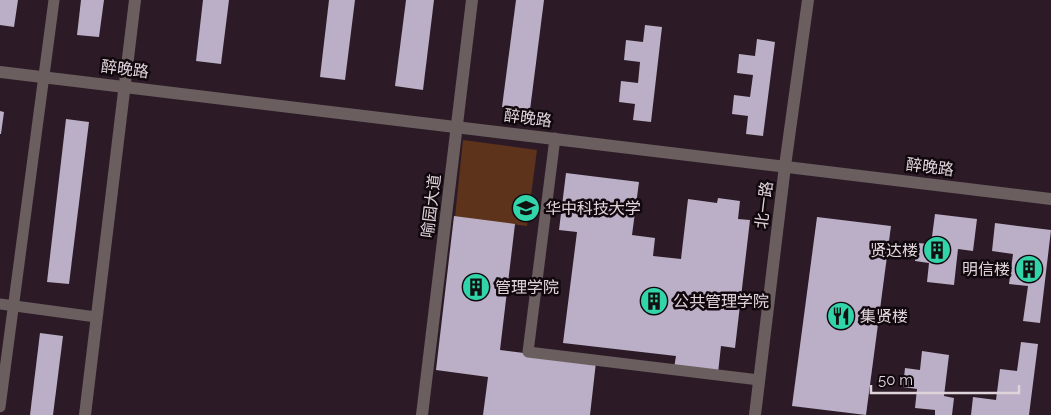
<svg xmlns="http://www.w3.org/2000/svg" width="1051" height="415" viewBox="0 0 1051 415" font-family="Raleway,'Noto Sans SC',sans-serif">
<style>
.green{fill:#5d331b}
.building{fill:#baafc6}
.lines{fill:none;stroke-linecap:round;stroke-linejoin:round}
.service{stroke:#6a5e5f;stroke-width:11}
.minor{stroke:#6a5e5f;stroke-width:12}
.labels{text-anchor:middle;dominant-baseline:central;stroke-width:5;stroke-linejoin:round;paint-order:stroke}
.street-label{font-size:16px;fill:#e0d4db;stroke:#10080d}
.poi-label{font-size:16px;fill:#e0d4db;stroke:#10080d;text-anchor:start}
</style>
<rect width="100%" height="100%" fill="#2c1b26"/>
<polygon class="green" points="463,140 537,150 527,226 455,217"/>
<g class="building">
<polygon points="0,0 18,0 14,27 0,25"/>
<polygon points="81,0 104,0 99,37 77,35"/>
<polygon points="203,0 229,0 221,64 196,61"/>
<polygon points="329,0 355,0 345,80 320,77"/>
<polygon points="406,0 434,0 423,90 395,86"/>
<polygon points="516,0 544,0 530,110 502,107"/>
<polygon points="645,25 662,27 651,122 633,120 635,104 619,102 621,81 638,83 640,62 624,60 626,40 643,42"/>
<polygon points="757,39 775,42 763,136 746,134 748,116 732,114 734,95 750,97 753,75 737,73 739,54 755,56"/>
<polygon points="0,111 4,112 1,134 0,134"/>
<polygon points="66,119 89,122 69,284 47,282"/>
<polygon points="566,173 639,182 632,235 655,238 653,256 681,259 688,199 717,203 718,198 740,201 738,219 750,220 735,348 721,346 718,373 674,368 676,356 563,343 577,232 559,230"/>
<polygon points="935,214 977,219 973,251 958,249 954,285 927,282 929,263 915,261 917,243 931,244"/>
<polygon points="454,216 515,224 500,350 596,362 590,415 483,415 488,377 436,370"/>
<polygon points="817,217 891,226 866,415 792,406"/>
<polygon points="995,223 1051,230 1040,323 1023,321 1028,286 1009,284 1013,254 992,251"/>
<polygon points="40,333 63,336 53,415 30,415"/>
<polygon points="1021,342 1038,344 1029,415 971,415 973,397 996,400 1000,369 1017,371"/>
<polygon points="922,351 949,355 944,396 954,398 952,415 935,415 935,410 915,408 917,389 903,387 905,368 920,370"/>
</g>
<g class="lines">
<g class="service">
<polyline points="555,138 528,352 759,380"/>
<polyline points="0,304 96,317"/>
<polyline points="0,407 54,0"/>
</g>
<g class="minor">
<polyline points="0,72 1051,199"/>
<polyline points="85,415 135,0"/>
<polyline points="422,415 472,0"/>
<polyline points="755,415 785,166 808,0"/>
</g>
</g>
<defs>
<g id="university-disc" transform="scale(1.4375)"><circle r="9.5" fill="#32d4a9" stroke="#10080d"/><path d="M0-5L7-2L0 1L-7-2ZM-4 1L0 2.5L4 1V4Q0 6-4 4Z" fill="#111"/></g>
<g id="building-disc" transform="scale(1.4375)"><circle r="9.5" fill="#32d4a9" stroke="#10080d"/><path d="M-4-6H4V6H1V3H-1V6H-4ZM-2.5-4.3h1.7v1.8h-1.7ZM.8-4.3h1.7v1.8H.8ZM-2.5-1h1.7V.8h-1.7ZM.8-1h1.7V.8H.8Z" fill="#111"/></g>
<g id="restaurant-disc" transform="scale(1.4375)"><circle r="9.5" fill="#32d4a9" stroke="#10080d"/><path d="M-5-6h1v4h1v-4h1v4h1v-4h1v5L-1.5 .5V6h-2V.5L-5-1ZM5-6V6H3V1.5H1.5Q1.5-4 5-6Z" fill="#111"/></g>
</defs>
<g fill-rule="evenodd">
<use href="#university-disc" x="526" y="208"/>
<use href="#building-disc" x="937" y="250"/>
<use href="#building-disc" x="1029" y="269"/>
<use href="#building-disc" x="476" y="287"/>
<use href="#building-disc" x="654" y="301"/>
<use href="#restaurant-disc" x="841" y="316"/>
</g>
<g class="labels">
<g class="street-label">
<text transform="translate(125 69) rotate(7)">醉晚路</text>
<text transform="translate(528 118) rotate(7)">醉晚路</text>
<text transform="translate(930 167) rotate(7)">醉晚路</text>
<text transform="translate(764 205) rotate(-83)">北一路</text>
<text transform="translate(431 206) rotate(-83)">喻园大道</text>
</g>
<g class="poi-label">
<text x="545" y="208">华中科技大学</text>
<text x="918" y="250" text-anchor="end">贤达楼</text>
<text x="1010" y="269" text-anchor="end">明信楼</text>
<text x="495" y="287">管理学院</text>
<text x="673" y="301">公共管理学院</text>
<text x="860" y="316">集贤楼</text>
</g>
</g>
<path d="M871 385v8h148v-8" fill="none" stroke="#e0d4db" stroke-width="2.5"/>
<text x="878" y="385" font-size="15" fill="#e0d4db" stroke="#10080d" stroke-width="4" paint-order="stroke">50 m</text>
</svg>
